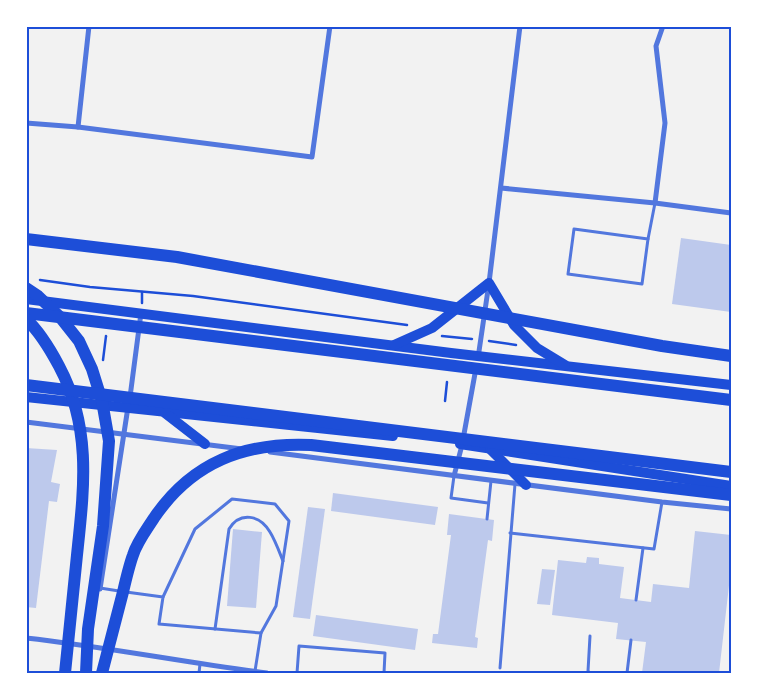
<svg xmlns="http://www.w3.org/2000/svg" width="757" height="699" viewBox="0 0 757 699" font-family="'Roboto Serif',serif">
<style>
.building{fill:#bdc9ec}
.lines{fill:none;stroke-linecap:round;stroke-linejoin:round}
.path{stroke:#1d4ed8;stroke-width:2.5}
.service{stroke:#5277de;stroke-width:3}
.minor{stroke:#5277de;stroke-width:5}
.primary{stroke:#1d4ed8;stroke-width:10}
.motorway{stroke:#1d4ed8;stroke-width:12}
.neatline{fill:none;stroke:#1d4ed8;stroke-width:2}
</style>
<rect width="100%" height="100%" fill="#f2f2f2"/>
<g class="building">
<polygon points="681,238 731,245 731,312 672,304"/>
<polygon points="26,448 57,450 51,482 60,484 57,502 49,501 36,608 26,607"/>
<polygon points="333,493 438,507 435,525 331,511"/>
<polygon points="308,507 325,509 310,619 293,617"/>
<polygon points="449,514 494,520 492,541 488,540 475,637 478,638 477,648 432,643 433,634 438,634 451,535 447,535"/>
<polygon points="233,529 262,532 256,608 227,606"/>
<polygon points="695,531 731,535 731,568 719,673 642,673 646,642 616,639 618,623 552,615 558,560 586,563 587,557 599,558 599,564 624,567 620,598 651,602 653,584 689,588"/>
<polygon points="542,569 555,570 550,605 537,604"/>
<polygon points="316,615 418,629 415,650 313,636"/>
</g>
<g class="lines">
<g class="path">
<polyline points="40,280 90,287 193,296 407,325"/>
<polyline points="142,303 142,292"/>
<polyline points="442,336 472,339"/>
<polyline points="489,341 516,345"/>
<polyline points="103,360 106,336"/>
<polyline points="445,401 447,382"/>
</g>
<g class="service">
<polygon points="574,229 648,239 642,284 568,274"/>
<polyline points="648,239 655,203"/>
<polyline points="454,476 451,498 488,503"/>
<polyline points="487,519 491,481"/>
<polyline points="510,533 654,549 662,502"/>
<polyline points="100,588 119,591"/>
<polyline points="126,592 163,597 159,624 261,633 255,671"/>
<polyline points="163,597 195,529 232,499 275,504 289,521 276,606 261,633"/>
<polyline points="636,600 643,548"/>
<path d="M215,629L229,529C240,511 260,515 270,532C275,540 279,551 283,561"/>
<polyline points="500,668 515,484"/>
<polyline points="199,673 200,664"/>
<polyline points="297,673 299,646 385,653 384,673"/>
<polyline points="590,673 588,671 590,636"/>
<polyline points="627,673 631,640"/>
</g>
<g class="minor">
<polyline points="26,123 78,127 312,157 330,26"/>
<polyline points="78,127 89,26"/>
<polyline points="501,188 655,203 731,213"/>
<polyline points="655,203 665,123 656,46 663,26"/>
<polyline points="478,358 489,283 520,26"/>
<polyline points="130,397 141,313"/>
<polyline points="26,422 242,449"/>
<polyline points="270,452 662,502 731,509"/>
<polyline points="454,476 462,445 476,368"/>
<polyline points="100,589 128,407"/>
<path d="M26,638C107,647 187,663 267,673"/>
</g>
<g class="primary">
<polyline points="26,299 451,353 731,385"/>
<polyline points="394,345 432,328 489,283 514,325 537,348 565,365"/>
<polyline points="26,397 393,436"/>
<polyline points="165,413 205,444"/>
<polyline points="460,444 731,486"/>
<polyline points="490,449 526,485"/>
</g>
<g class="motorway">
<polyline points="26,239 177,257 662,346 731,356"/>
<polyline points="26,288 38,296 60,317 79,341 92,369 102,401 109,441 103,526 88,629 86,673"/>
<polyline points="26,313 731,400"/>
<path d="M26,319C40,332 50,349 59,366C92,428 84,488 77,555C73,594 69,634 65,673"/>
<polyline points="26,385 731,472"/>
<path d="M102,673C109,646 116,619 123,592C126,579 129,566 133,555C137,542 147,529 154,518C192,462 245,442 311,445L731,495"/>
</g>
</g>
<rect width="757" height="699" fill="none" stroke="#ffffff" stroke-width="55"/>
<rect x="28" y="28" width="702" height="644" class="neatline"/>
</svg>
